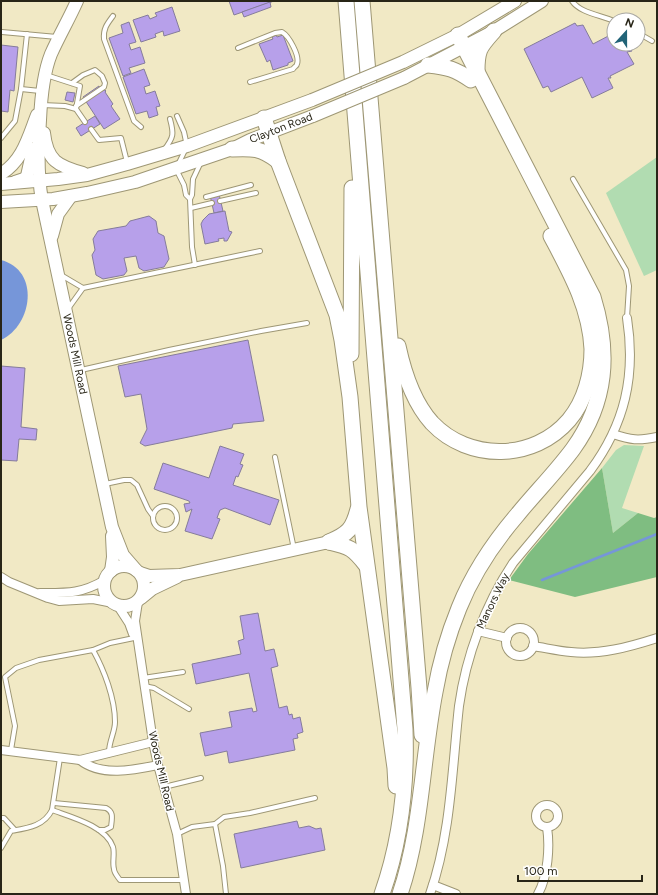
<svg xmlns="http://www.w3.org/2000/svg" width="658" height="895" viewBox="0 0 658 895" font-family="Figtree,sans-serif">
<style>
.green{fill:#b1dcb1}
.forest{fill:#7fbd81}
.water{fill:#7696d9}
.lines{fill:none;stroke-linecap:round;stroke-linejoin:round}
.stream{stroke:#7696d9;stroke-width:2.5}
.building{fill:#b7a0ea;stroke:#857c9b}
.lane-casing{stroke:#9e9775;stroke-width:6}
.street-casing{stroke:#9e9775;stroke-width:10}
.secondary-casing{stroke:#9e9775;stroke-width:14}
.highway-casing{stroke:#9e9775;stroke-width:17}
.lane{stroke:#fff;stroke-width:4}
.street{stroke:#fff;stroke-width:8}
.secondary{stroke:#fff;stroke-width:12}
.highway{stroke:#fff;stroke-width:15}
.secondary-bridge-casing{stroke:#9e9775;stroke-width:14;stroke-linecap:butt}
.secondary-bridge{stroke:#fff;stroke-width:12}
.labels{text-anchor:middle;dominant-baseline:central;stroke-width:3;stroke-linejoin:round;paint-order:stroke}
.street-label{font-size:11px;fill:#282517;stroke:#fff}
</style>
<rect width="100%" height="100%" fill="#f1e9c5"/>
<g class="green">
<polygon points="657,157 657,270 644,276 606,193"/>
<polygon points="624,445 644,446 622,508 638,513 613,533 602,468 616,450"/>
</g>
<polygon class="forest" points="602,468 613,533 638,513 654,518 657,517 657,577 575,597 509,580 528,554"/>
<path class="water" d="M1,260C40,270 33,325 1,340Z"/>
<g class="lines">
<polyline class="stream" points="542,580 657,534"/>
</g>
<g class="building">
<polygon points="229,1 274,1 234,15"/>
<polygon points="270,2 271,7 244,17 242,12"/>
<polygon points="172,7 180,31 164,36 163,31 155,34 156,37 141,42 133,20 148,15 150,19 157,16 155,13"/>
<polygon points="129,22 136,42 129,44 131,50 140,47 145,63 129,68 131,73 123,76 109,38 123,33 121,25"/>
<polygon points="575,23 577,26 583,25 593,44 614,33 614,44 628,44 632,51 627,52 634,64 610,76 611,78 608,78 613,88 592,98 582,77 551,92 548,86 543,88 524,49"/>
<polygon points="276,35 277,37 283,35 293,61 288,63 288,65 273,70 270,60 267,62 259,44 273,39 272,37"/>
<polygon points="1,45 18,47 14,91 10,90 8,112 1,111"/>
<polygon points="144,69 150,85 144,87 146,94 155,91 160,106 156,107 158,115 149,118 147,111 136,114 123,77"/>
<polygon points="99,86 102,91 105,90 106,91 105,92 113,104 111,106 120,119 104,129 83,97"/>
<polygon points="67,92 75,93 73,102 65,100"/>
<polygon points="95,116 100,124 81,136 76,128"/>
<polygon points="219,194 223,211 214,213 210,195"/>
<polygon points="225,211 229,231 232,232 227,241 224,241 224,238 218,239 219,241 205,244 201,224 203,220 209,214"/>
<polygon points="149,216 156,221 158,233 164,236 169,259 164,267 144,271 139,268 136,256 124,258 127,271 124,275 103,279 96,275 92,255 95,250 93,239 98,231 126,226 130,221"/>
<polygon points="248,340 264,421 233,424 232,428 145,446 140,443 147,429 141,394 125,397 118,366"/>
<polygon points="1,366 25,368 21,427 37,429 36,440 19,439 17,461 1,460"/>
<polygon points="220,446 244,454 240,464 243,465 238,477 236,476 233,485 279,500 270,525 225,508 220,510 217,518 220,519 212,539 185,531 192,509 186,512 184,504 190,503 189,501 154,489 163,463 209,478"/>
<polygon points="258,613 265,651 274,649 278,666 271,668 279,708 287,706 289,715 292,714 293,719 300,717 303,732 297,734 298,738 293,739 295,750 229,763 227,751 205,756 200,733 232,727 229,712 252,708 253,712 257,711 249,673 196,684 192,664 241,654 238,641 244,639 240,616"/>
<polygon points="297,821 299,828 309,826 316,829 321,828 325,850 241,868 234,834"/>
</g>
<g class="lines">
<g class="lane-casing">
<g id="lane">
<path d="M572,1C580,13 601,15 614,21"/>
<path d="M113,16C107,24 103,29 104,39L134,121L141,127"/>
<polyline points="2,32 57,37"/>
<polyline points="638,33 652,41"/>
<path d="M238,48L275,33L282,32C289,36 300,56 297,64C297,66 294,67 293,69L250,82"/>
<polyline points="46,75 80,86 76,109"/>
<polyline points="72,83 83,75 95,70 102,76 105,83 104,87 76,106"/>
<polyline points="21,89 40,91"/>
<polyline points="42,105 65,106 76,109 85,122"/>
<polyline points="177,116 184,132 187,146 176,169 184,185 186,195 190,199"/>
<polyline points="91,129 99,140 121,138 127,162"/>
<polyline points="1,138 15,121 21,89 27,34"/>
<path d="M164,150C174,137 174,134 170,119"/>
<polyline points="573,179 626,270 629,286 627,318"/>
<polyline points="206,197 251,185"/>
<polyline points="220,201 256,193"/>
<polyline points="191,208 212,203"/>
<polyline points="195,265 192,247 190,199 192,195 193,179 201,162"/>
<polyline points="61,275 83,288"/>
<polyline points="69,308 70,306 83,288 260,251"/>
<polyline points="81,370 169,350 261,331 307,323"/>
<polyline points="275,457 294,549"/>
<polyline points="105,484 124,480 131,480 137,485 148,509 153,516"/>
<circle cx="165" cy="518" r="12"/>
<polyline points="93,650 110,643 134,638"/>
<polyline points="143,678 183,672"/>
<polyline points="144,686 154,688 189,709"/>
<path d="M11,750L15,726L5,677L16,668L39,660L93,650C104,670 115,698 115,722C115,732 109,741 109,752"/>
<polyline points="164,787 201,778"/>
<path d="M54,803L106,808C114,812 112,818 111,827L105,830H99"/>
<path d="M52,810C71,817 106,826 113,847C115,854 112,862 114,869C114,873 118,877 120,880H184"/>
<polyline points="1,818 4,818 15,830"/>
<polyline points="215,824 224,817 250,813 315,798"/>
<polyline points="177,834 192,827 215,824 223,866 226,894"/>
<path d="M1,848L11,831C28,828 44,826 52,810L60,758"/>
</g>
</g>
<g class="street-casing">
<g id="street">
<path d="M613,434C631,440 638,441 657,437"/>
<polyline points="1,577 9,582 48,598 59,601 93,599 113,603"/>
<path d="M40,593C67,593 81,594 105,580"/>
<polyline points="138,602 135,621 153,742 158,765 177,834 186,894"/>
<polyline points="118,606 129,623 133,634"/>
<circle cx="520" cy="642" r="14"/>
<polyline points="478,631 507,638"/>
<path d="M533,646C546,648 558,651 571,652C600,655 629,647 657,638"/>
<polyline points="1,750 80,760 153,742"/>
<path d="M80,760C101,777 134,770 158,765"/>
<circle cx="547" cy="816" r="11"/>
<polyline points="433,885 456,894"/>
<path d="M430,894C451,834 452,769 459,706C466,656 485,605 513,563L590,471C625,424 636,376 627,318"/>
<path d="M538,894C548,876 550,847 547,827"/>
</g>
</g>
<g class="secondary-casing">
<g id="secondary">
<path d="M77,1C69,19 59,36 51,54C43,74 41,98 40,120C38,147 37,173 42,200L112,527L123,555L136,570"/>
<polyline points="403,62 458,35 515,1"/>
<polyline points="404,78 494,31 542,1"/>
<path d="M44,133C47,161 58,166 83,173"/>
<path d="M1,174C23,160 28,138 37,115"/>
<polyline points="15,182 24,179 27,176 33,149"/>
<polyline points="1,184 58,179 87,175 127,164 187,146 312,100"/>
<polyline points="1,202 53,199 87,193 135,182 232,149 250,140 313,116"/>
<polyline points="52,236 58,214 71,196"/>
<circle cx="124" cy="586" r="20"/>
<polyline points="111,571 113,557 112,536"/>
<polyline points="140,573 149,576 180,575 329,542"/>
<polyline points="141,598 152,589 177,577"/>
</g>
</g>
<g class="highway-casing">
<g id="highway">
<path d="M346,1L405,729C407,786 401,840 382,894"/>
<polyline points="362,1 419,688 422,735"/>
<path d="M428,65C448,67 455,69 471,80"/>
<path d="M477,71C477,49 480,47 494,31"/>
<polyline points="264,118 278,161 337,315 342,340 350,397 359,507 395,768 396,786"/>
<path d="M232,149C253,148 261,148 278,161"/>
<path d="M398,346C404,374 413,402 432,423C469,462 534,461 569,420C585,401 592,374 592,349C590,307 570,272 551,236"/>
<polyline points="351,354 352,188"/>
<path d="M329,542C348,534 353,529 358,509"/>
<path d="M329,542C350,547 353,548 366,565"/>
<path d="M400,894C422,829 422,759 435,692C440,663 448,635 459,608C473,573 494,542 518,514C536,492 556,472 573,449C607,402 610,352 593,297L458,35"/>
</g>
</g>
<use href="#lane" class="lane"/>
<use href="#street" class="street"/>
<use href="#secondary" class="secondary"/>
<use href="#highway" class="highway"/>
<g class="secondary-bridge-casing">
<g id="secondary-bridge">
<polyline points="312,100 403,62"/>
<polyline points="313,116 404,78"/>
</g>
</g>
<use href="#secondary-bridge" class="secondary-bridge"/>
</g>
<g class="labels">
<g class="street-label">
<text transform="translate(281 128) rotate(-21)">Clayton Road</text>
<text transform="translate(75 354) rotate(78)">Woods Mill Road</text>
<text transform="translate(493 601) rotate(-64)">Manors Way</text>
<text transform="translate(161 771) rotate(77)">Woods Mill Road</text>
</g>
</g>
<rect width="658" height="895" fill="none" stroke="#282517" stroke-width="4"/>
<g transform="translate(626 32) rotate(21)"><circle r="19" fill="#ffffff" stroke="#a9a8a2"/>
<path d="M0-3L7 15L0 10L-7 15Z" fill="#216377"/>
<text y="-6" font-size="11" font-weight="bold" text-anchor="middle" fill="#282517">N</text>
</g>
<path d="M518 875v6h124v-6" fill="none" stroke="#282517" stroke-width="2"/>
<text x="524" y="875" font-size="12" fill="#282517" stroke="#ffffff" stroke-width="3" paint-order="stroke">100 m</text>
</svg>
